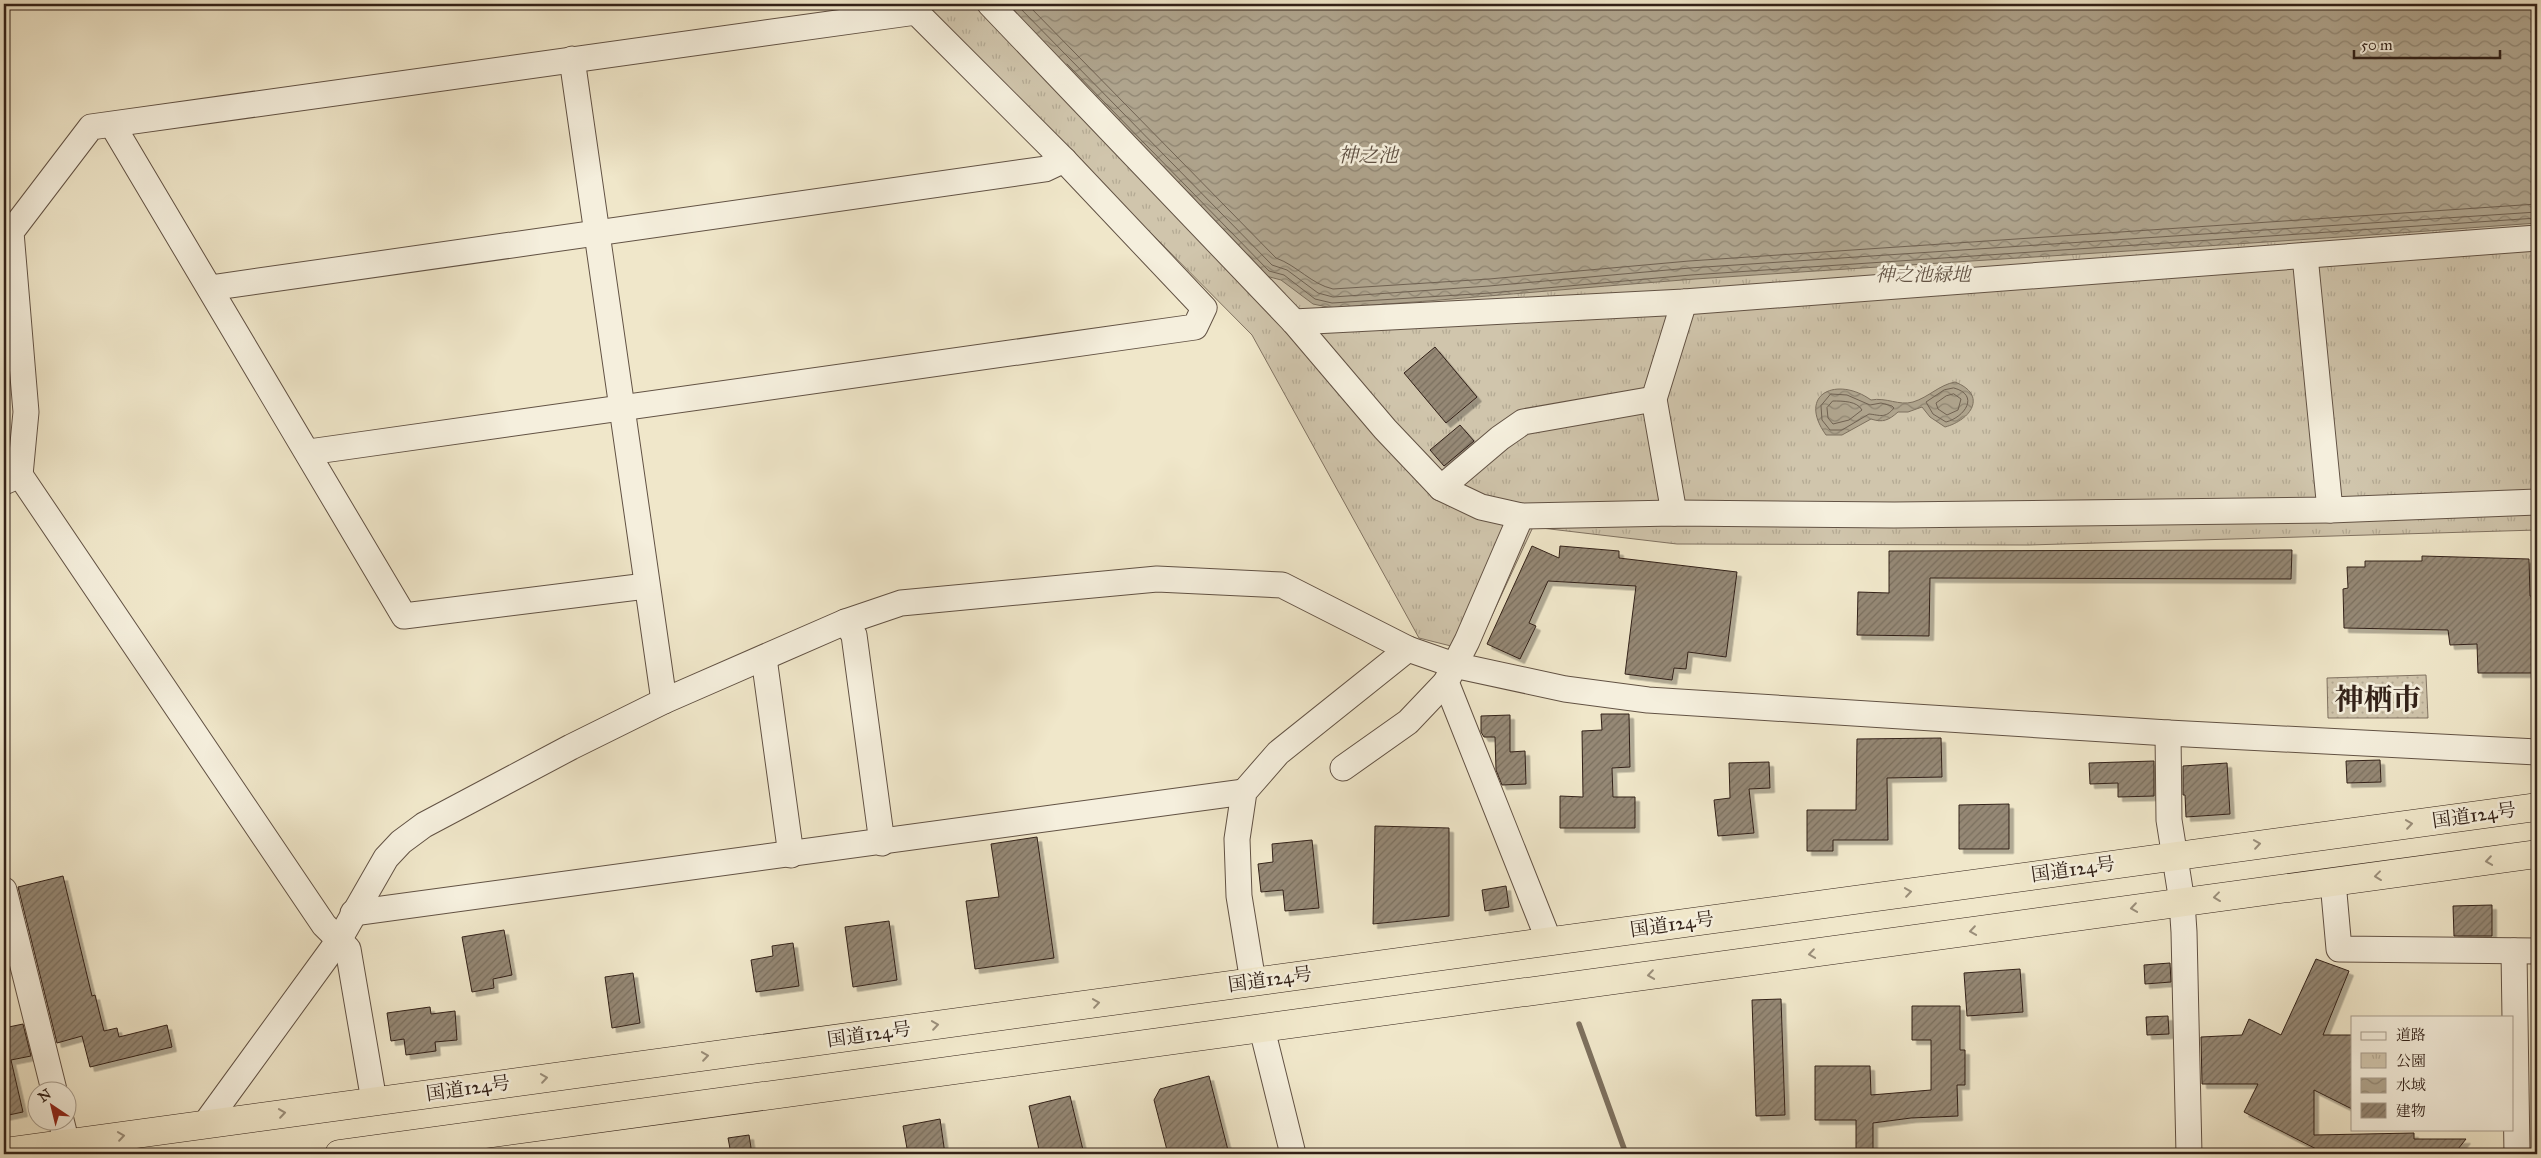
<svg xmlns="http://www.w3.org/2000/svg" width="2541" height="1158" viewBox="0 0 2541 1158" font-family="'IM FELL Great Primer','Noto Serif JP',serif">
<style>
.grass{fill:url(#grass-dots);stroke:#817362}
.park{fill:url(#park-tufts);stroke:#817362}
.water{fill:url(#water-waves);stroke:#7d705e}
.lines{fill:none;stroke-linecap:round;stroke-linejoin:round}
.shore{stroke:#706252;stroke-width:1}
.stream{stroke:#7d705e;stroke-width:5.5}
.building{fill:url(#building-hatch);stroke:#322118;filter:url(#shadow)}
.minor-casing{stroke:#625244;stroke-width:27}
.highway-casing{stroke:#322118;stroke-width:29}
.minor{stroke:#f5efdd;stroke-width:25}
.highway{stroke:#f0e7ca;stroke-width:28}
.oneway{stroke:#9a8e7a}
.labels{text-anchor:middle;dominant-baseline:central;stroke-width:5;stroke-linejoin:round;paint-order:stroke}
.park-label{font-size:19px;font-style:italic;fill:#615244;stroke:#f5efdd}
.street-label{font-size:19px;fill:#322118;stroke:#f5efdd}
.water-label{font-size:20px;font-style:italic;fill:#5e4f41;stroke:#f5efdd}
.town-label{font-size:29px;font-weight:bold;fill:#322118;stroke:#f5efdd}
</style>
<defs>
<pattern id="grass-dots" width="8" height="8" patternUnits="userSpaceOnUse" patternTransform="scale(1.25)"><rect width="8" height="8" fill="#d0c5ac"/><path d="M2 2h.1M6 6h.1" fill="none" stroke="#b3a993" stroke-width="1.8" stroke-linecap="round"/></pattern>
<pattern id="park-tufts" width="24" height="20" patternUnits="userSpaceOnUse" patternTransform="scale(1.25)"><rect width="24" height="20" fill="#d0c5ac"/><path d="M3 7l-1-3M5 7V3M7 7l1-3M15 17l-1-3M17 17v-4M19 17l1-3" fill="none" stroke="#b3a993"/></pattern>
<pattern id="water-waves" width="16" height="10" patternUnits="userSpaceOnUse" patternTransform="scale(1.25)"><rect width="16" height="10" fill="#afa48d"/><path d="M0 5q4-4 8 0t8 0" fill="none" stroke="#8f8572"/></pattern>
<pattern id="building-hatch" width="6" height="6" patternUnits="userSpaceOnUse" patternTransform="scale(1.25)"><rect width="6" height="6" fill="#958875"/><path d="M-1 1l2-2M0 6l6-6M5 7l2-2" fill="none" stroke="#7a6f5f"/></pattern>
<filter id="shadow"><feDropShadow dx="4.5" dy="4.5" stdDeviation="0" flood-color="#0004"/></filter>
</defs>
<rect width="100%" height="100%" fill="#f0e7ca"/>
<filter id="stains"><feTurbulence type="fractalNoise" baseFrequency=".004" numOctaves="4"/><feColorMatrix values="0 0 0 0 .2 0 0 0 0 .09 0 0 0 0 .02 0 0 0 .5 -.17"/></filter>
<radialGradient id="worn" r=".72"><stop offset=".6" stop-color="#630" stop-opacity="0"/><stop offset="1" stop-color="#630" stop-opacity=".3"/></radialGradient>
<polygon class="grass" points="2426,675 2428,718 2328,718 2327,678"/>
<polygon class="park" points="924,4 2537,4 2537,530 2029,545 1677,544 1533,527 1475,652 1419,638 1252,335"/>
<g class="water">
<path d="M1000,4H2537V223C2257,244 1976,260 1695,279C1574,288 1453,300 1332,308L1313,304L1281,280L1266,276Z"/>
<path d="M1955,382C1988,395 1971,420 1945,427L1930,417L1922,407L1908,412H1898C1889,420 1883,423 1871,419L1842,435H1826C1796,393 1838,376 1871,400C1886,397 1899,406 1913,402C1929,397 1939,385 1955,382Z"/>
</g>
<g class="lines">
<g class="shore">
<polyline points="1016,4 1272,265 1287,270 1318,293 1333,297 1489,286 1690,268 2537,212"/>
<path d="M1027,4L1276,258C1298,266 1311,284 1333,289L1489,279L1689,261L2537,204"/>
<polyline points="1067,64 1269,271 1284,275 1315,299 1332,303 1490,293 1691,275 2537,218"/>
<path d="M1954,388C1980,395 1965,417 1946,422L1933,414L1926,402L1944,390Z"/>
<path d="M1831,394L1847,395L1870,405L1881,403L1892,406L1894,408C1885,419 1880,415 1869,414L1842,430H1830L1822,420L1821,406Z"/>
<polygon points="1954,394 1961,399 1958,410 1947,415 1938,409 1936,403 1946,396"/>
<path d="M1833,401C1843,401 1857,401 1862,410L1849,420L1833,424L1828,418L1827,408Z"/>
</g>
<polyline class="stream" points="1579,1024 1626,1154"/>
</g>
<g class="building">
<polygon points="1435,347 1477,397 1446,423 1404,373"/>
<polygon points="1460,425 1474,441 1444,466 1430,450"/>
<polygon points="1532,546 1559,558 1560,546 1619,551 1619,558 1737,572 1726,657 1688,652 1686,669 1674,668 1672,680 1625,674 1636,586 1548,581 1529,623 1536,626 1520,659 1487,644"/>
<polygon points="2292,550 2291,579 1930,578 1929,636 1857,635 1858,592 1889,593 1889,551"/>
<polygon points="2422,556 2529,559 2530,596 2537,597 2535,673 2478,673 2477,644 2450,645 2448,630 2344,628 2343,589 2348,588 2347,567 2365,567 2365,561 2422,561"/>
<polygon points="1601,714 1629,714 1630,767 1612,768 1613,797 1635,797 1635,828 1560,828 1560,796 1583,797 1582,731 1602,730"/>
<polygon points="1510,715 1510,752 1525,751 1526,784 1502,785 1496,770 1495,737 1484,737 1481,732 1481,716"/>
<polygon points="1941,738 1942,777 1887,778 1888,840 1833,840 1833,851 1807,851 1807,810 1856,810 1857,739"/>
<polygon points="2380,760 2381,782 2347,783 2346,761"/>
<polygon points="2154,761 2154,796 2118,797 2118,783 2090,784 2089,763"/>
<polygon points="1769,762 1770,788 1749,789 1754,833 1718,836 1714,800 1730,798 1729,763"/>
<polygon points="2227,763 2230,814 2186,817 2185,795 2183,795 2183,766"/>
<polygon points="2009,804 2009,849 1959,849 1959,805"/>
<polygon points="1375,826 1449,828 1449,916 1373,924"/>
<polygon points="1037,837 1054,958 975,969 966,901 999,897 991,844"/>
<polygon points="1312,840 1319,908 1285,911 1283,890 1261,892 1258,864 1273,862 1272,844"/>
<polygon points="63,876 92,996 95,995 104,1031 117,1028 119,1037 167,1025 172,1047 90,1067 82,1036 57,1043 18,887"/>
<polygon points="1506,886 1509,907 1485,911 1482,890"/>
<polygon points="2492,905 2492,936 2454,936 2453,906"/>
<polygon points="889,921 897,980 853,987 845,927"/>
<polygon points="504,930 512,975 493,979 494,988 472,992 462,937"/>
<polygon points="793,943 799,986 756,992 751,960 773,956 772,946"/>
<polygon points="2316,959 2349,971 2323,1035 2352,1035 2352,1109 2314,1090 2314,1135 2414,1133 2414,1139 2466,1139 2454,1154 2326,1154 2244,1112 2258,1084 2202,1084 2201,1037 2242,1035 2249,1019 2281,1035"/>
<polygon points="2170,963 2171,982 2145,984 2144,965"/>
<polygon points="2020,969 2023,1012 1967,1016 1964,973"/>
<polygon points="633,973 640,1023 612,1028 605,977"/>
<polygon points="1781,999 1785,1115 1756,1116 1752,1000"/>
<polygon points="1912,1006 1960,1006 1960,1050 1965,1050 1965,1085 1957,1085 1958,1116 1911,1118 1873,1123 1873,1154 1856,1154 1856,1120 1815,1120 1815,1066 1870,1066 1871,1095 1931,1090 1931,1040 1912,1040"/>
<polygon points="430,1007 431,1014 455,1011 457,1040 435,1042 436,1051 406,1055 404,1039 391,1041 387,1013"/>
<polygon points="2168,1016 2169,1034 2147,1035 2146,1017"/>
<polygon points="23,1024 31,1056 11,1060 23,1112 4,1116 4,1028"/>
<polygon points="1209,1076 1229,1154 1168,1154 1154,1100 1160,1089"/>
<polygon points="1070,1096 1084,1154 1040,1154 1029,1106"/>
<polygon points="940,1119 945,1154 908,1154 903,1126"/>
<polygon points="749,1135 752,1154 731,1154 728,1138"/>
</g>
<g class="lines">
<g class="minor-casing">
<g id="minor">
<polyline points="990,4 1294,322 1385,429 1441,488 1481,507 1521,516 1674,513 1894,515 2330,510 2537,502"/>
<polyline points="572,59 664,701"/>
<polyline points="113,126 404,616 646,586"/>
<polyline points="2305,256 2330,510"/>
<polyline points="210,288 1045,169 1064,160"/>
<polyline points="1294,322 1684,302 2537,238"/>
<polyline points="20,475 324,925 348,949 374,1101"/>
<polyline points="4,482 20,475 26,412 11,232 91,127 916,12 1064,160 1204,308 1195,327 309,452"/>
<polyline points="1441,488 1500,438 1523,422 1654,399"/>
<polyline points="1674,513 1654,399 1684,302"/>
<polyline points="1521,516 1467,641 1446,682 1549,941"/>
<polyline points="845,622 854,635 882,843"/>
<polyline points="764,658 791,855"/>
<polyline points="2168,733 2169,820 2182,902 2184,932 2189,1154"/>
<polyline points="1343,768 1408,722 1446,682"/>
<polyline points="2333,882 2339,949 2537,951"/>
<polyline points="4,890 54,1090"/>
<polyline points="353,913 1244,792"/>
<polyline points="2514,951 2517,1154"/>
<polyline points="1253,982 1239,896 1237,839 1244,792 1278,753 1408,649"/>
<polyline points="1262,1029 1293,1154"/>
<polyline points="61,1120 67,1144"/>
<polyline points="205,1124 339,940 386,858 401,842 424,825 571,747 664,701 845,622 901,603 1157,579 1282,585 1408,649 1454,665 1565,689 1648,700 2168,733 2537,752"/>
</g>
</g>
<g class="highway-casing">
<g id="highway">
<polyline points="4,1152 2537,807"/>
<polyline points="339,1154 2537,854"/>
</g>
</g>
<use href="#minor" class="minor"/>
<use href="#highway" class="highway"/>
</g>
<defs><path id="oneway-chevron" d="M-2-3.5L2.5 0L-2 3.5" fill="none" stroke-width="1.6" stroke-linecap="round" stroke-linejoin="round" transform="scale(1.25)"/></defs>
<g class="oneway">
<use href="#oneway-chevron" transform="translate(2409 824) rotate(-8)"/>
<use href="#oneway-chevron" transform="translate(2257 844) rotate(-8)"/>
<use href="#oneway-chevron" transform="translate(2489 861) rotate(172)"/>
<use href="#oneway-chevron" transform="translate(2378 876) rotate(173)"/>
<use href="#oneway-chevron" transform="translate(1908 892) rotate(-8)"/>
<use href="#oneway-chevron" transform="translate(2217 897) rotate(173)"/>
<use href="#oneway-chevron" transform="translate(2134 908) rotate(172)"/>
<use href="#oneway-chevron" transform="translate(1973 931) rotate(172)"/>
<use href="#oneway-chevron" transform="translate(1812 954) rotate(172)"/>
<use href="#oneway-chevron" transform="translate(1651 975) rotate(172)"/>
<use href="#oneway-chevron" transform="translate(1096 1003) rotate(-8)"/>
<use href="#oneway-chevron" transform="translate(935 1025) rotate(-8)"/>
<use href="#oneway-chevron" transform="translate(705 1056) rotate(-8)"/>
<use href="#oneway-chevron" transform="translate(544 1078) rotate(-8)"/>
<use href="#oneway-chevron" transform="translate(282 1113) rotate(-8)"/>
<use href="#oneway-chevron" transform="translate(121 1136) rotate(-8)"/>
</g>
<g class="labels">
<g class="park-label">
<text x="1923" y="274">神之池緑地</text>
</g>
<g class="street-label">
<text transform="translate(2474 815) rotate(-8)">国道124号</text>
<text transform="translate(2073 869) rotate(-8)">国道124号</text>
<text transform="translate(1672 924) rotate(-8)">国道124号</text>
<text transform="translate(1270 979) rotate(-8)">国道124号</text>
<text transform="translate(869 1034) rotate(-8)">国道124号</text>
<text transform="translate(468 1088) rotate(-8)">国道124号</text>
</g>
<g class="water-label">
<text x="1368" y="155">神之池</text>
</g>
<g class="town-label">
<text x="2378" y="699">神栖市</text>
</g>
</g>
<rect width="2541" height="1158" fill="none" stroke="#f0e7ca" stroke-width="20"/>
<rect x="5" y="5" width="2531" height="1148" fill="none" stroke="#322118" stroke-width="2.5"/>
<rect x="10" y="10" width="2521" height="1138" fill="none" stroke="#322118"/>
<rect x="2351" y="1016" width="162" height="115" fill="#f5efdd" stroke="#a79d8e"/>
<rect x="2361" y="1032" width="25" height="8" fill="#f5efdd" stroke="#a79d8e"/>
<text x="2396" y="1040" font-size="15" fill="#322118">道路</text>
<rect x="2361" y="1053" width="25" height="15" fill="url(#park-tufts)" stroke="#a79d8e"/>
<text x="2396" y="1066" font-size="15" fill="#322118">公園</text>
<rect x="2361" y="1078" width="25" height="15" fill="url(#water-waves)" stroke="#a79d8e"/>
<text x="2396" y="1090" font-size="15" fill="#322118">水域</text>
<rect x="2361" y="1103" width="25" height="15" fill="url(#building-hatch)" stroke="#a79d8e"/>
<text x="2396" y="1116" font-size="15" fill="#322118">建物</text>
<g transform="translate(52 1106) rotate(325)"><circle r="24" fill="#f5efdd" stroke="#a79d8e"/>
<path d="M0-4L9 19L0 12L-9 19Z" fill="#8f2418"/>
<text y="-8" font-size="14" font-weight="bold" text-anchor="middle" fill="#322118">N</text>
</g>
<path d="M2354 50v8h146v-8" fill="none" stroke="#322118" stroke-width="2.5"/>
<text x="2361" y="50" font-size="15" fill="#322118" stroke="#f5efdd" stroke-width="4" paint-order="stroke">50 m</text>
<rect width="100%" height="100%" filter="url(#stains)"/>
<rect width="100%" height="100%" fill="url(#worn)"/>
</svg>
